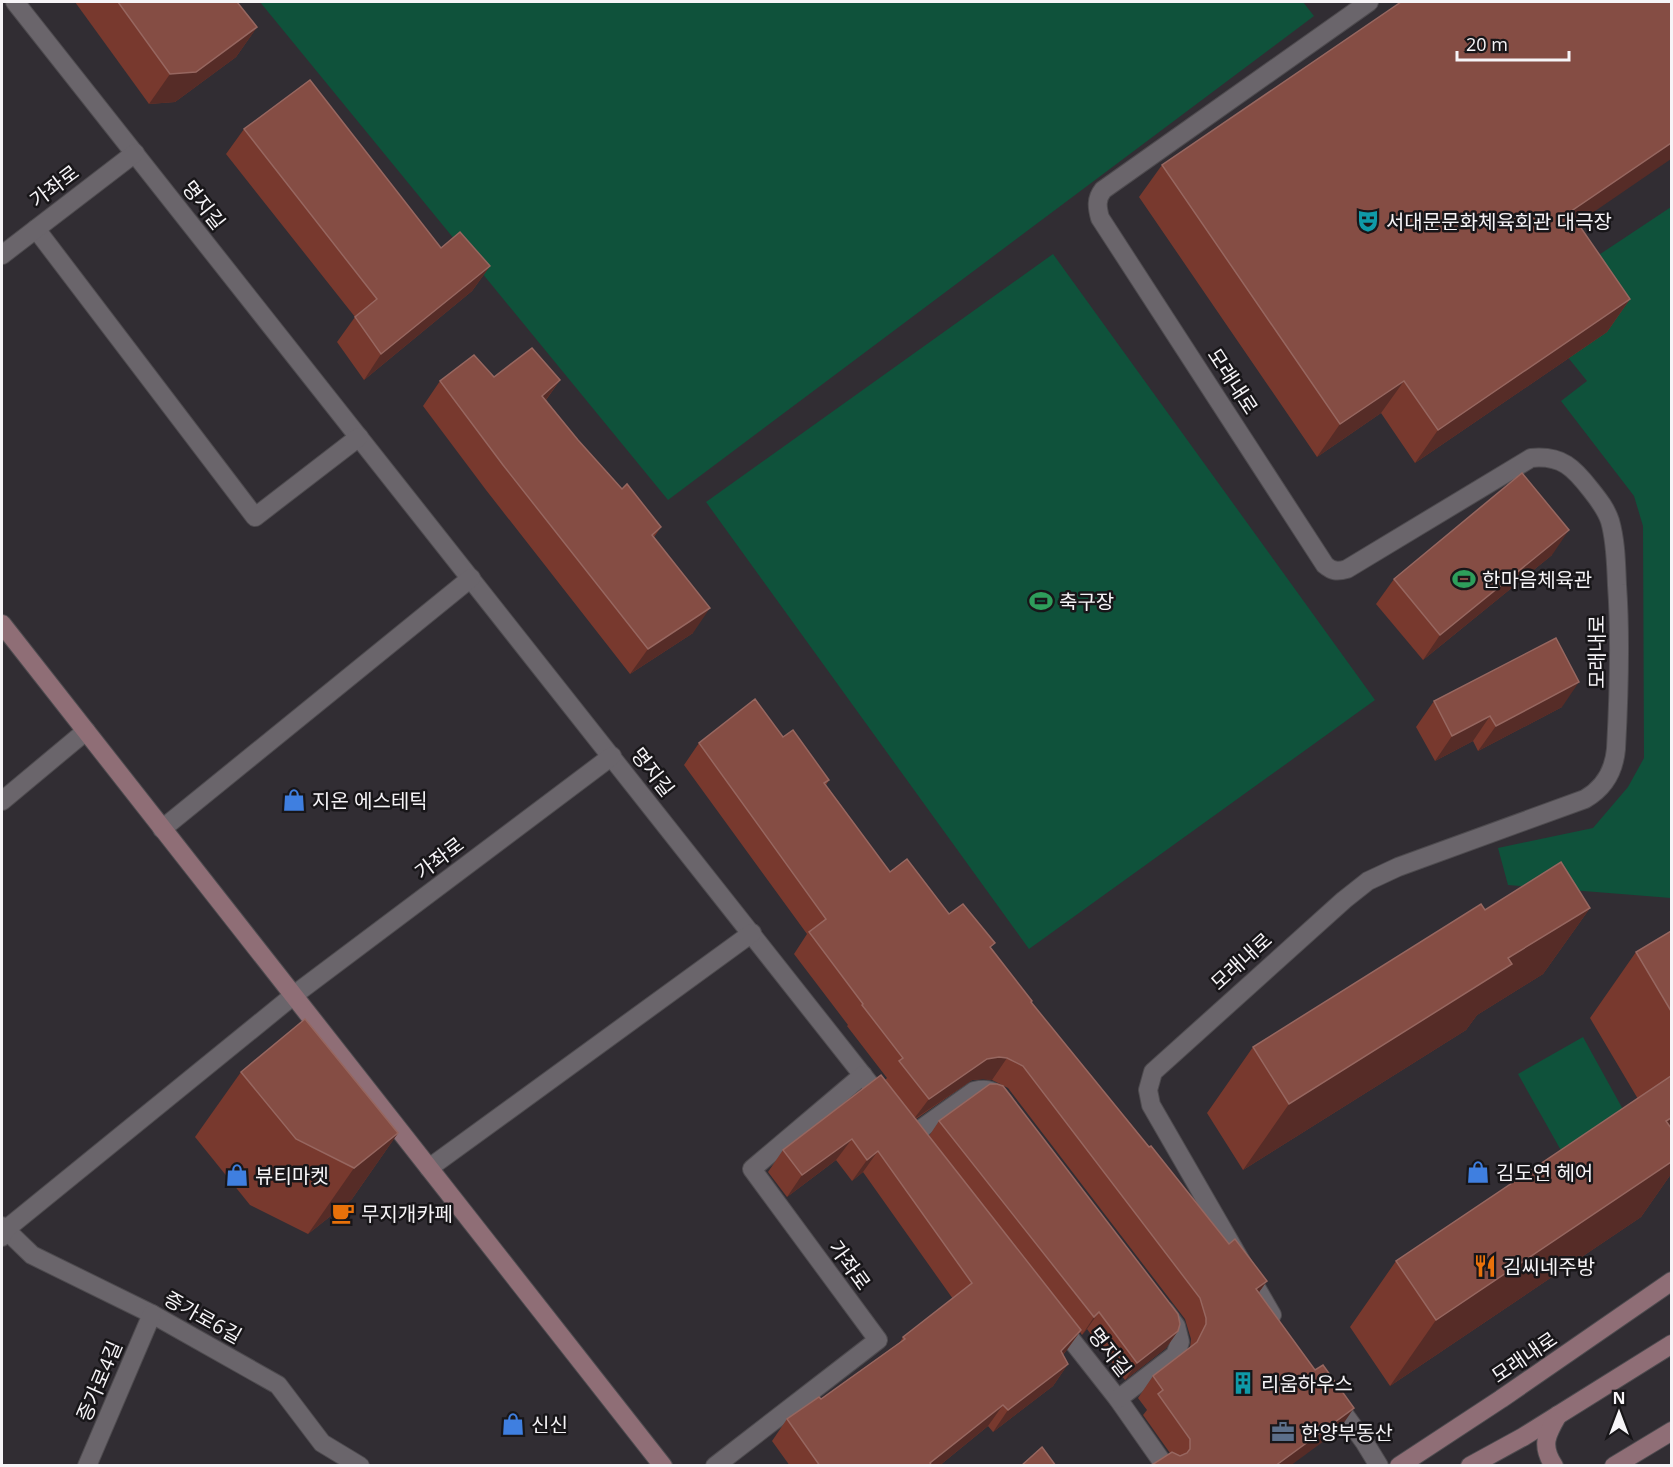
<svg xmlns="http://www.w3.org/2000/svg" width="1673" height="1467" viewBox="0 0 1673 1467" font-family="'Open Sans','Noto Sans KR',sans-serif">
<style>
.green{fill:#0f523b}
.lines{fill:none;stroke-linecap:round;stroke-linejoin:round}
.minor-casing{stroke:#4e4b4f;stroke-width:20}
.secondary-casing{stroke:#4e4b4f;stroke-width:20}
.minor{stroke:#6a656b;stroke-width:18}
.secondary{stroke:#8f6e76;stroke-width:18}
.wall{fill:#78392e}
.shaded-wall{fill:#562c27}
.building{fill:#854d44;stroke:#976760;stroke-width:1.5}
.labels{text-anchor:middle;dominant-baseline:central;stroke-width:5;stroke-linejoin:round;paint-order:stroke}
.street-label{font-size:20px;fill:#f6f4f7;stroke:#181619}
.poi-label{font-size:20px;fill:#f6f4f7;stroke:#181619;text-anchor:start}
</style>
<rect width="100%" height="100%" fill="#312d33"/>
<g class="green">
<polygon points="260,2 1303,2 1314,16 668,500"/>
<polygon points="1671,207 1671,898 1508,885 1498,848 1593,828 1628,787 1644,758 1643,526 1634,496 1561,401 1587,381 1525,304"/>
<polygon points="1053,254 1375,700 1029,949 706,502"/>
<polygon points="1583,1037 1636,1133 1572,1170 1518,1074"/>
</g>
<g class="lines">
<g class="minor-casing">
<g id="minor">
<polyline points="15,2 884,1102"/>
<polyline points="36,229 255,517 359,437"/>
<polyline points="2,255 135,153"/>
<polyline points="2,801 86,731"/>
<polyline points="162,829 471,578"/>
<path d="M911,1136L974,1091C988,1088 995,1090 1004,1102"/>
<polyline points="429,1168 752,933"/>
<polyline points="2,1226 32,1255 152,1314 278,1385 322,1443 360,1466"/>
<polyline points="2,1237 5,1230 294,995 612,756"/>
<path d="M1272,1315L1151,1105L1148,1090L1153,1072L1344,900L1368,881L1398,867L1585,799C1604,788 1614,771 1616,749C1619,694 1621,640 1617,585C1616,564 1616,542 1610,521C1606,509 1599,500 1591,490C1574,468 1562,455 1531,458L1347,569C1337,572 1332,571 1325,565L1100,218C1097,207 1096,199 1103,190L1369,2"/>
<polyline points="1059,1324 1118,1399 1165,1466"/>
<polyline points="1118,1399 1175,1355 1180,1342 1176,1326 1165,1311"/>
<polyline points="1334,1400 1365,1443 1379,1466"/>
<polyline points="87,1466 152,1314"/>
<polyline points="715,1466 878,1340 752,1169 863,1075"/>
</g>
</g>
<g class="secondary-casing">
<g id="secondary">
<polyline points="2,624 663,1466"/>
<polyline points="1399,1466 1501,1399 1672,1281"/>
<polyline points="1470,1466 1523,1437 1672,1344"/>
<path d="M1554,1466C1540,1445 1547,1434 1558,1415"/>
<polyline points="1614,1466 1672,1431"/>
</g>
</g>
<use href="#minor" class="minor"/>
<use href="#secondary" class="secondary"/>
</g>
<g class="wall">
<polygon points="75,2 237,2 257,27 236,57 175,102 149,104"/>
<polygon points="244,129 441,248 490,266 472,291 364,380 337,342 355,317 226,154"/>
<polygon points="1162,165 1577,223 1630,299 1607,332 1415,463 1381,413 1317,457 1139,197"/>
<polygon points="494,377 560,380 546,400 578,440 622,489 661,527 654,537 693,633 630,674 486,490 423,406 440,381"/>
<polygon points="1552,555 1423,660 1376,604 1394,579"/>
<polygon points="1434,701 1562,707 1478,751 1473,741 1435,761 1416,727"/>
<polygon points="699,743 829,780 826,785 890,872 949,914 991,949 1031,1002 1229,1244 1267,1281 1259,1292 1339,1430 1150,1466 1170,1453 1143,1415 1147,1410 1138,1398 1153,1376 1190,1348 1191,1339 1185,1319 1008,1088 992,1080 983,1079 972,1080 916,1119 929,1136 939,1121 1178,1331 1166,1348 1125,1380 1087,1329 1082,1335 1080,1332 1063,1355 1068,1364 1053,1386 993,1432 988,1426 939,1466 790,1466 772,1441 787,1419 821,1399 900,1342 903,1337 953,1299 863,1172 852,1181 836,1160 787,1197 768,1172 783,1150 885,1080 887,1078 847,1026 848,1025 794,954 807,934 684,765"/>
<polygon points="1590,908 1543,974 1477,1015 1466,1030 1243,1170 1207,1113 1253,1047 1485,910"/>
<polygon points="1671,931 1671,1174 1641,1217 1390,1386 1350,1327 1396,1261 1638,1099 1590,1018 1636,952"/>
<polygon points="241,1072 398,1133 352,1199 308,1234 250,1205 195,1137"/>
</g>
<g class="shaded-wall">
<polygon points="257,27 236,57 175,102 149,104 170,74"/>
<polygon points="1671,143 1671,159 1547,244 1570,212"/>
<polygon points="490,266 472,291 364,380 381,354"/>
<polygon points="1630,299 1607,332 1415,463 1438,430"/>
<polygon points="560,380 542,405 542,396"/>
<polygon points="1404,381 1381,413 1317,457 1340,424"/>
<polygon points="1569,530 1552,555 1423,660 1440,635"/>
<polygon points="710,608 693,633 630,674 648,649"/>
<polygon points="1579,682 1562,707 1478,751 1496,726"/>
<polygon points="1490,716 1473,741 1435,761 1452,736"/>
<polygon points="1590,908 1543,974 1477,1015 1466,1030 1243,1170 1289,1104 1508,958"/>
<polygon points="999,1057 1007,1058 992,1080 983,1079 972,1080 913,1120 929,1099 987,1059"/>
<polygon points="1671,1118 1671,1158 1666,1121"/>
<polygon points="398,1133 352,1199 308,1234 354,1168"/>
<polygon points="852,1139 836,1160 787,1197 802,1175"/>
<polygon points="878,1151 863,1172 852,1181 867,1160"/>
<polygon points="1671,1162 1671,1174 1641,1217 1390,1386 1436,1320"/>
<polygon points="1267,1281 1251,1303 1256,1289"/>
<polygon points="1099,1312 1087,1329 1082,1335 1094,1317"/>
<polygon points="1081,1330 1066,1351 1045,1373 1061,1351"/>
<polygon points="1178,1331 1166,1348 1125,1380 1137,1363"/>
<polygon points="1068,1364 1053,1386 993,1432 1008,1410"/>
<polygon points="1003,1405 988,1426 939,1466 928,1466 930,1463"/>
<polygon points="1354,1408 1339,1430 1290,1466 1275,1466"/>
</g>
<g class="building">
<polygon points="118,2 237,2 257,27 196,72 170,74"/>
<polygon points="1401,2 1671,2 1671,143 1570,212 1630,299 1438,430 1404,381 1340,424 1162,165"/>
<polygon points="310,80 441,248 460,232 490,266 381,354 355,317 377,299 244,129"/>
<polygon points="532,348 560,380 542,396 578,440 622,489 627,484 661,527 652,535 710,608 648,649 503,465 440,381 474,355 494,377"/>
<polygon points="1522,473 1569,530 1440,635 1394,579"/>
<polygon points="1556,638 1579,682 1496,726 1490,716 1452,736 1434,701"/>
<polygon points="755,699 783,737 793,730 829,780 824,783 890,872 907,859 949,914 963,904 995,943 990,947 1032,1001 1031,1002 1149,1147 1151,1146 1229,1244 1235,1239 1267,1281 1256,1289 1315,1370 1323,1365 1354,1408 1275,1466 1150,1466 1172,1452 1180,1456 1187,1453 1190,1449 1190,1439 1158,1394 1163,1390 1153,1376 1197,1342 1206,1324 1206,1318 1200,1298 1023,1066 1007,1058 999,1057 987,1059 929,1099 899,1061 903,1058 862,1005 863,1004 809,932 826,919 699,743"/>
<polygon points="1561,862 1590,908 1508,958 1512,964 1289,1104 1253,1047 1481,904 1485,910"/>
<polygon points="1671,931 1671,1011 1636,952"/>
<polygon points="305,1019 398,1133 354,1168 296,1139 241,1072"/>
<polygon points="881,1075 1081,1330 1061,1351 1068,1364 1008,1410 1003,1405 930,1463 932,1466 820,1466 787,1419 819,1397 821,1399 905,1339 903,1337 972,1283 878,1151 867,1160 852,1139 802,1175 783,1150"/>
<polygon points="1671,1076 1671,1118 1666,1121 1671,1128 1671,1162 1436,1320 1396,1261"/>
<polygon points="990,1084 997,1084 1003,1086 1178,1314 1180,1324 1178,1331 1137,1363 1099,1312 1094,1317 939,1121"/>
<polygon points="1042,1447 1056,1466 1021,1466"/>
</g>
<defs>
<g id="theatre-bare" transform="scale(1.8)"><path d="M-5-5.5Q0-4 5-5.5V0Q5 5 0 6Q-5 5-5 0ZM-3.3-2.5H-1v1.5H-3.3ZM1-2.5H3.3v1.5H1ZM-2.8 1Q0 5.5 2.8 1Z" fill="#0f9aa8" stroke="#181619" stroke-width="2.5" paint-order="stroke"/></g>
<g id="stadium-bare" transform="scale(1.8)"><path d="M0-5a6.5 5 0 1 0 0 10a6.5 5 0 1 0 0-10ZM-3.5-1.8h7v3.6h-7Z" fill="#2e9e5b" stroke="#181619" stroke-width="2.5" paint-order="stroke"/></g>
<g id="shop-bare" transform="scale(1.8)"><path d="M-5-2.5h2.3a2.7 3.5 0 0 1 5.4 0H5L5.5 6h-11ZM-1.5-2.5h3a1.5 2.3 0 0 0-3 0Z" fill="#3f7fe0" stroke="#181619" stroke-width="2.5" paint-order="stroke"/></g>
<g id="cafe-bare" transform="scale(1.8)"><path d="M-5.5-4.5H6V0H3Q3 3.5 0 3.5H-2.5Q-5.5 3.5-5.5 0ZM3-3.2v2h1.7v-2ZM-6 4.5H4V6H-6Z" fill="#e8710a" stroke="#181619" stroke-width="2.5" paint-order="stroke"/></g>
<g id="restaurant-bare" transform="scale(1.8)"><path d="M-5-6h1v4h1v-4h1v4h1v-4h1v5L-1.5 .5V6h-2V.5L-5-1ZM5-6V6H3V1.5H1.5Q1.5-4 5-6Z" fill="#e8710a" stroke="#181619" stroke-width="2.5" paint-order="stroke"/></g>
<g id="building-bare" transform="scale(1.8)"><path d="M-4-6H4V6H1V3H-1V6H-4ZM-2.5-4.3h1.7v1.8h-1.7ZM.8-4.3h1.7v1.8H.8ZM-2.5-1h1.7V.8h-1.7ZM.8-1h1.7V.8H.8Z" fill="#0f9aa8" stroke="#181619" stroke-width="2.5" paint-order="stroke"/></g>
<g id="office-bare" transform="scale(1.8)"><path d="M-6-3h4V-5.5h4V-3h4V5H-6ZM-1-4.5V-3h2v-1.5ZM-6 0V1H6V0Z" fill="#5c6f8a" stroke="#181619" stroke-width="2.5" paint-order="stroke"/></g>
</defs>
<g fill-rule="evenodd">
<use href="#theatre-bare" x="1368" y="221"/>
<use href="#stadium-bare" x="1464" y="579"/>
<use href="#stadium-bare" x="1041" y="601"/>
<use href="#shop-bare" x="294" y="800"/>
<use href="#shop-bare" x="1478" y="1172"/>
<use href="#shop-bare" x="237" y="1175"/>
<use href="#cafe-bare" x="343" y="1213"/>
<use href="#restaurant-bare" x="1485" y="1266"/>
<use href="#building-bare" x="1243" y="1383"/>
<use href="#shop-bare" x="513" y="1424"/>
<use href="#office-bare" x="1283" y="1432"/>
</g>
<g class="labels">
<g class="street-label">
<text transform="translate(54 186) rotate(-37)">가좌로</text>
<text transform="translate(204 205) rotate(52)">명지길</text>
<text transform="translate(1233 381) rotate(57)">모래내로</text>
<text transform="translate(1596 652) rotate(-90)">모래내로</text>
<text transform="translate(653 772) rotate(52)">명지길</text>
<text transform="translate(439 858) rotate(-37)">가좌로</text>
<text transform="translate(1241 961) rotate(-42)">모래내로</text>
<text transform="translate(850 1265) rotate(54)">가좌로</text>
<text transform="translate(203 1317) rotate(29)">증가로6길</text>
<text transform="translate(1110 1352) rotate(52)">명지길</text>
<text transform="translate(1524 1357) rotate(-34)">모래내로</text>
<text transform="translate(99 1381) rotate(-67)">증가로4길</text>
</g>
<g class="poi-label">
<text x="1386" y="221">서대문문화체육회관 대극장</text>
<text x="1482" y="579">한마음체육관</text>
<text x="1059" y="601">축구장</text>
<text x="312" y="800">지온 에스테틱</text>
<text x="1496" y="1172">김도연 헤어</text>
<text x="255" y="1175">뷰티마켓</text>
<text x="361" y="1213">무지개카페</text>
<text x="1503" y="1266">김씨네주방</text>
<text x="1261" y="1383">리움하우스</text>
<text x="531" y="1424">신신</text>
<text x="1301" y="1432">한양부동산</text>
</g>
</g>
<rect width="1673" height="1467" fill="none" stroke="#f6f4f7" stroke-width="6"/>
<g transform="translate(1619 1413)" stroke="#181619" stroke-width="4.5" paint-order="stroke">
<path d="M0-4.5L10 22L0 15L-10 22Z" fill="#f6f4f7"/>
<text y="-9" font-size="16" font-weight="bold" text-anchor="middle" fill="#f6f4f7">N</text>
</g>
<path d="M1457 51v9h112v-9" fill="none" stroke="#f6f4f7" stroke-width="3"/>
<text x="1466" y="51" font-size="18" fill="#f6f4f7" stroke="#181619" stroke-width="4.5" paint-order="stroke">20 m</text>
</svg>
